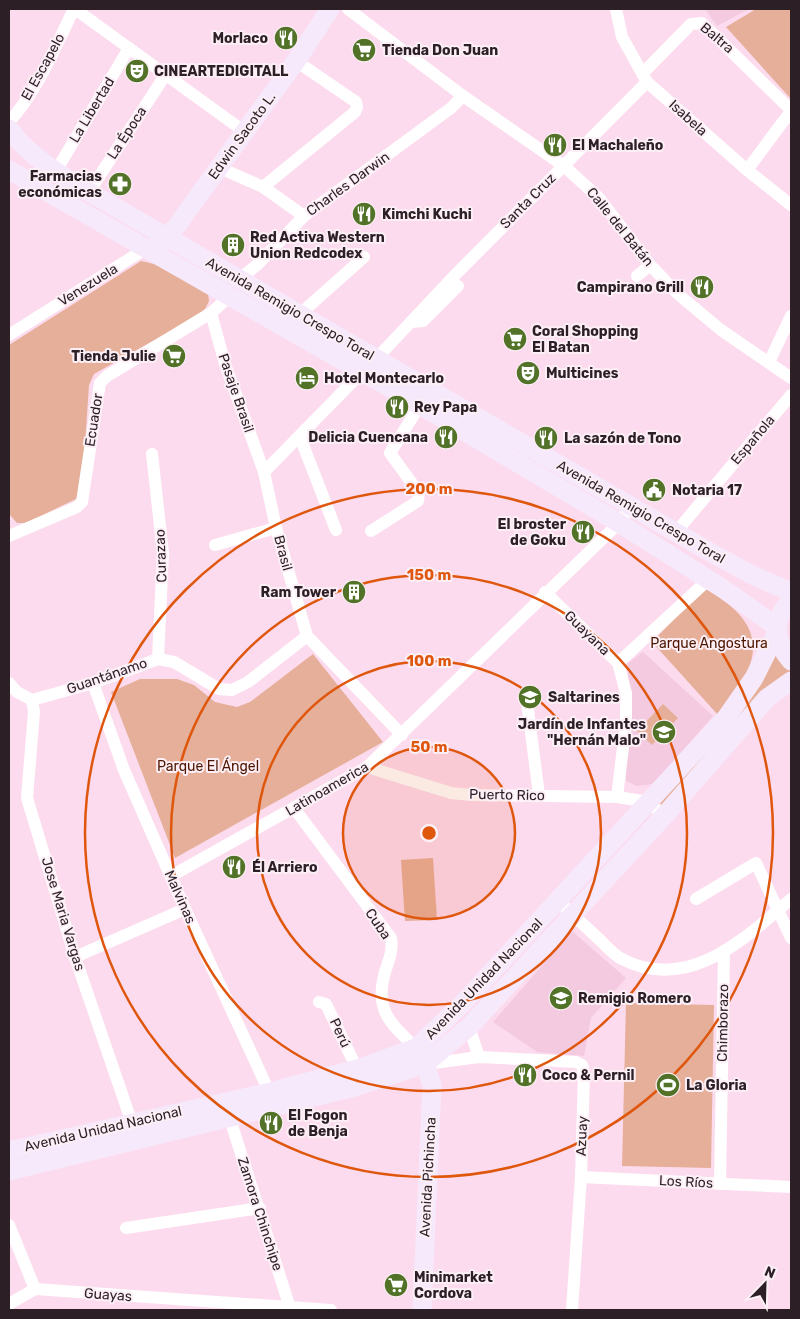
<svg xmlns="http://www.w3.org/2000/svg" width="800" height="1319" viewBox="0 0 800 1319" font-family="Rubik,sans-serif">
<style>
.built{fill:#f3cae0}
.green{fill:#e6af99}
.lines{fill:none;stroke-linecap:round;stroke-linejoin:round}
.street{stroke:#fff;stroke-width:12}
.secondary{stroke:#f6e9fb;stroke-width:19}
.ring{fill:none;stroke:#df560d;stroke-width:2.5}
.labels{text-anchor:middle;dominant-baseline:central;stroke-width:4;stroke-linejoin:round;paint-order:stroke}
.poi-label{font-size:14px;font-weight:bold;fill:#2c1f26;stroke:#fdeff6;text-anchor:start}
.street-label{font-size:14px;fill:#2c1f26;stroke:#fdeff6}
.park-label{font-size:14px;fill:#4d1600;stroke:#fdeff6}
.centre{fill:#df560d;stroke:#fdeff6;stroke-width:2.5}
.ring-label{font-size:15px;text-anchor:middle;font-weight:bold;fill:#df560d;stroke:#fdeff6;stroke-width:4;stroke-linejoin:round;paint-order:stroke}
</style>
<rect width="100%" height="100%" fill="#fddbee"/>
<g class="built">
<polygon points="705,9 749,9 717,26"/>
<polygon points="643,652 713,716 653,784 637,786 626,781 626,747 632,714 627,664"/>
<polygon points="572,931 626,978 591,1018 584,1056 537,1052 493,1022"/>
</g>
<g class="green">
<polygon points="756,9 791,9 791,99 726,27"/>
<polygon points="141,261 154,264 208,293 209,301 205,309 197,316 94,374 89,385 82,490 76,499 26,523 17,523 10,515 9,501 9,345"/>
<path d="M705,588C736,607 765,630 748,670C741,686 727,701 718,715L652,642Z"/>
<polygon points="777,636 791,664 791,679 664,813 652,803"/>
<polygon points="313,654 383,742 175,858 111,692 140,679 177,679 194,685 215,702 237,707 250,702"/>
<polygon points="663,704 678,718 652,745 637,731"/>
<polygon points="433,858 437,920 405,921 401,860"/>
<polygon points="626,1003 714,1005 711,1168 622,1166"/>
</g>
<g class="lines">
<g class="street">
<polyline points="75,9 245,132"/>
<polyline points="348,9 463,96 564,166 599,198 650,265 679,295 721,330 791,378"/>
<polyline points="616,9 622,37 647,82 747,170 791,205"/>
<polyline points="642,74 691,24 702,23 791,110"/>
<path d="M9,122C37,92 56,45 74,9"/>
<polyline points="220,168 263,187 304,216"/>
<polyline points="747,170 791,111"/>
<polyline points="56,171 129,48"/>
<polyline points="263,187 355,112 357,107 356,102 296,61"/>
<polyline points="89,192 166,74"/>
<polyline points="637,276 650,265"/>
<polyline points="238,280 257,265 304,216 451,108 463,96"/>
<polyline points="211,313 225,364 264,472"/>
<polyline points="300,314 364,257"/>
<polyline points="411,322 423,321 458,286"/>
<polyline points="9,335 145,249"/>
<polyline points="376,359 455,275 647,82"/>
<polyline points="769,362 791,316"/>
<polyline points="362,372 264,472 276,528 307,636 402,735"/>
<polyline points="300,437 336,530"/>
<polyline points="152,454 163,553 158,659"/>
<polyline points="371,531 418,501 419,493 390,453 420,405"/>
<polyline points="676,532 791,395"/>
<polyline points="9,536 77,507 82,502 100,383 107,376 211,313 230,296"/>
<polyline points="215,545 276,528"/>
<polyline points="545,592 618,663 626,693 626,723 617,797"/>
<polyline points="618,663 709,579"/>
<polyline points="9,683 17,692 32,700 93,683 158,659 174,662 219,689 232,690 248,682 307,636"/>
<polyline points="93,683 124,770 185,909 272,1098"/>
<polyline points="526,694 539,795"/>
<polyline points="32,700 34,712 27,798 75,957 134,1129"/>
<polyline points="367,767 451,793 471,795 617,797 649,802 664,816"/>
<path d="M294,808L391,938C393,952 389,959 385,972C374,1010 390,1023 416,1048"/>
<polyline points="171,876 367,767 619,523 631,505"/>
<polyline points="696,899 756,863 791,938"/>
<path d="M558,901C572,914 586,927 600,940C606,946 613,954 620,958C687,994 743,940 791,899"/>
<polyline points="75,957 185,909"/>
<polyline points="319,1002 326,1004 357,1069"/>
<polyline points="469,1027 479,1057"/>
<polyline points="426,1064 479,1057 576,1062 582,1065 584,1072 581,1177 572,1310"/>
<polyline points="230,1119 290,1308"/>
<polyline points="581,1177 791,1187"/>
<polyline points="720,1184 724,952"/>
<polyline points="9,1225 35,1289"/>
<polyline points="126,1228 260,1208"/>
<polyline points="35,1289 331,1310"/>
<polyline points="9,1304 35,1289"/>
</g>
<g class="secondary">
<path d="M9,129C29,156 60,175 89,192L708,551L752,575L791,592"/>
<polyline points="9,170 420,405 619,523 725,590 777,627"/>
<polyline points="159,242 168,238 296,61 330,9"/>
<path d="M791,601C771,619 775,643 791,661"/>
<polyline points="419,1053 425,1064 432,1085 422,1310"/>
<polyline points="9,1151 270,1092 357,1069 416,1048 464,1002 726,718 754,678 777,632"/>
<polyline points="9,1171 355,1087 425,1064 469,1027 664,816 767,698 791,681"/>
</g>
</g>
<circle cx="429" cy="833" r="86" fill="#df560d" fill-opacity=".12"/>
<g class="ring">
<circle cx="429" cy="833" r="86"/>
<circle cx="429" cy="833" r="172"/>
<circle cx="429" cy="833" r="258"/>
<circle cx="429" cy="833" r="344"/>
</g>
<defs>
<g id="restaurant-disc" transform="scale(1.25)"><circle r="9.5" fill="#527228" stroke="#fdeff6"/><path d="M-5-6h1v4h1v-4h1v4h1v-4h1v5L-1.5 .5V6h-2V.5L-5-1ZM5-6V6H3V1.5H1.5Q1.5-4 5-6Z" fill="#fff"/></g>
<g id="supermarket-disc" transform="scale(1.25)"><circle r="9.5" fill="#527228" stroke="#fdeff6"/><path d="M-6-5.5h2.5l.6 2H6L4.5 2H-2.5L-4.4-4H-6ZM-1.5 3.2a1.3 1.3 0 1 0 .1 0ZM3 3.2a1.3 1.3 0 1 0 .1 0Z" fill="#fff"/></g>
<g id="theatre-disc" transform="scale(1.25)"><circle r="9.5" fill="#527228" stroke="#fdeff6"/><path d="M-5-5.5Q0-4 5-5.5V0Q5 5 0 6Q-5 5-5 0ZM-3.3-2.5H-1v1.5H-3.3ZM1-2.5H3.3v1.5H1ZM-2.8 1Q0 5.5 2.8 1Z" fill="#fff"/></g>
<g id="pharmacy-disc" transform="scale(1.25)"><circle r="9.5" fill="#527228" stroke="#fdeff6"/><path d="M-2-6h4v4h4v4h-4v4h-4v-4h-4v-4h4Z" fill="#fff"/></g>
<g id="building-disc" transform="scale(1.25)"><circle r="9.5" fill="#527228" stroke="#fdeff6"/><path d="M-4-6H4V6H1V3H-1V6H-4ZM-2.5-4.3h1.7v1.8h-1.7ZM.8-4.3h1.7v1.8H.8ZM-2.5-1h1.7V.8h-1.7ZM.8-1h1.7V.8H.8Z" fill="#fff"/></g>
<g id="hotel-disc" transform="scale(1.25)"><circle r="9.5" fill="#527228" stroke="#fdeff6"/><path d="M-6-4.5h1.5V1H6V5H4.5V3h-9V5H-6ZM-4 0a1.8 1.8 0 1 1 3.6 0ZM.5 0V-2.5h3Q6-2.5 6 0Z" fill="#fff"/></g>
<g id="civic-disc" transform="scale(1.25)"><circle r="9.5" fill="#527228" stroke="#fdeff6"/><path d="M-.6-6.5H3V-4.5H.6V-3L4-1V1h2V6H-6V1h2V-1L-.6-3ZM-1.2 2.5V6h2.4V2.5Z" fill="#fff"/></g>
<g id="school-disc" transform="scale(1.25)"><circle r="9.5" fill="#527228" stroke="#fdeff6"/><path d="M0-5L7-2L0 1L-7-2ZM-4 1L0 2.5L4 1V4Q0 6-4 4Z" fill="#fff"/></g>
<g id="stadium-disc" transform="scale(1.25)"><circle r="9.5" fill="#527228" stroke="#fdeff6"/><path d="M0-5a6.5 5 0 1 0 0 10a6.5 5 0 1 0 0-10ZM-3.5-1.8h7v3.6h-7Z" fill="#fff"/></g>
</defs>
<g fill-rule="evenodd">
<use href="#restaurant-disc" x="286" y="38"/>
<use href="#supermarket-disc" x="364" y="50"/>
<use href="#theatre-disc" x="137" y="71"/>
<use href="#restaurant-disc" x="555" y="145"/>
<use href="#pharmacy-disc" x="120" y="184"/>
<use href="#restaurant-disc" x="364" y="214"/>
<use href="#building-disc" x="233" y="245"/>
<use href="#restaurant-disc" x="702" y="287"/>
<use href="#supermarket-disc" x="515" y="339"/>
<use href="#supermarket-disc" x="174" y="356"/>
<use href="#theatre-disc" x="528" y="373"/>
<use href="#hotel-disc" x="307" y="378"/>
<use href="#restaurant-disc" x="397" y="407"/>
<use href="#restaurant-disc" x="446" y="437"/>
<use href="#restaurant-disc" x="546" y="438"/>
<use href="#civic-disc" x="654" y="490"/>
<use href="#restaurant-disc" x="583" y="532"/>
<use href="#building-disc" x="354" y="592"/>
<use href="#school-disc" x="530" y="697"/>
<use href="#school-disc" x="664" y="732"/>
<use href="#restaurant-disc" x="234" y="867"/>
<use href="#school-disc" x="561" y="998"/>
<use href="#restaurant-disc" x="525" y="1075"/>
<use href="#stadium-disc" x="668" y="1085"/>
<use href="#restaurant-disc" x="271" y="1123"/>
<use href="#supermarket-disc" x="396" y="1285"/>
</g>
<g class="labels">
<g class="poi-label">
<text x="268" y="38" text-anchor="end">Morlaco</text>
<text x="382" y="50">Tienda Don Juan</text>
<text x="154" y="71">CINEARTEDIGITALL</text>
<text x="572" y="145">El Machaleño</text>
<text x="102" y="176" text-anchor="end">Farmacias<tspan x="102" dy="16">económicas</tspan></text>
<text x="382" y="214">Kimchi Kuchi</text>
<text x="250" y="237">Red Activa Western<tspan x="250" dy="16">Union Redcodex</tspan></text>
<text x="684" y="287" text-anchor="end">Campirano Grill</text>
<text x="532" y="331">Coral Shopping<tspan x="532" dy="16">El Batan</tspan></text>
<text x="156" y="356" text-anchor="end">Tienda Julie</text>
<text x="546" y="373">Multicines</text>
<text x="324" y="378">Hotel Montecarlo</text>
<text x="414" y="407">Rey Papa</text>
<text x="428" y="437" text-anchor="end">Delicia Cuencana</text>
<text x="564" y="438">La sazón de Tono</text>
<text x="672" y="490">Notaria 17</text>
<text x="566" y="524" text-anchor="end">El broster<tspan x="566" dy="16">de Goku</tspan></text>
<text x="336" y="592" text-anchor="end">Ram Tower</text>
<text x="548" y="697">Saltarines</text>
<text x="646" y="724" text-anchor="end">Jardín de Infantes<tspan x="646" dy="16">"Hernán Malo"</tspan></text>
<text x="252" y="867">Él Arriero</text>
<text x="578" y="998">Remigio Romero</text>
<text x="542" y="1075">Coco &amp; Pernil</text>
<text x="686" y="1085">La Gloria</text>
<text x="288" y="1115">El Fogon<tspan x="288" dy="16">de Benja</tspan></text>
<text x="414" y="1277">Minimarket<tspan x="414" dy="16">Cordova</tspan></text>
</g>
<g class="street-label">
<text transform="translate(717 38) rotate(40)">Baltra</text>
<text transform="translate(43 67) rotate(-61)">El Escapelo</text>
<text transform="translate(92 110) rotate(-59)">La Libertad</text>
<text transform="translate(688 118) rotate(42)">Isabela</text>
<text transform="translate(127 133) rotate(-57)">La Época</text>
<text transform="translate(242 136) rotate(-54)">Edwin Sacoto L.</text>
<text transform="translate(348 184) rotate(-36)">Charles Darwin</text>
<text transform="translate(528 201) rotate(-45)">Santa Cruz</text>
<text transform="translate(620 227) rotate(51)">Calle del Batán</text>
<text transform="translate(88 285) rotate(-32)">Venezuela</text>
<text transform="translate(290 309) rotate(30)">Avenida Remigio Crespo Toral</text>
<text transform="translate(236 393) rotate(71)">Pasaje Brasil</text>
<text transform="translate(94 420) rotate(-81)">Ecuador</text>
<text transform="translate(753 440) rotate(-50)">Española</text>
<text transform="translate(641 512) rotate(30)">Avenida Remigio Crespo Toral</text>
<text transform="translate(283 553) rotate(75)">Brasil</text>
<text transform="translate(161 556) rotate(-92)">Curazao</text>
<text transform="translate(587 633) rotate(44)">Guayana</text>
<text transform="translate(107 676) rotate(-19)">Guantánamo</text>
<text transform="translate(327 789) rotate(-30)">Latinoamerica</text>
<text transform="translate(507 795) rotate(1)">Puerto Rico</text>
<text transform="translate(180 897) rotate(66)">Malvinas</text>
<text transform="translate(63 914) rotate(73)">Jose Maria Vargas</text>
<text transform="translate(378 924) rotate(56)">Cuba</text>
<text transform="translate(484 979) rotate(-46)">Avenida Unidad Nacional</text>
<text transform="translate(723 1023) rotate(-89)">Chimborazo</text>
<text transform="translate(340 1033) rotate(65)">Perú</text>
<text transform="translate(103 1129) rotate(-13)">Avenida Unidad Nacional</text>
<text transform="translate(582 1136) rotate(-88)">Azuay</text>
<text transform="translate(428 1177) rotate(-87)">Avenida Pichincha</text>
<text transform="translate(686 1182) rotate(3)">Los Ríos</text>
<text transform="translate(260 1214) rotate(72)">Zamora Chinchipe</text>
<text transform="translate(108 1295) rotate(4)">Guayas</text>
</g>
<g class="park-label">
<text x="709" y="643">Parque Angostura</text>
<text x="208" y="766">Parque El Ángel</text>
</g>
</g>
<circle cx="429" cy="833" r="8" class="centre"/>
<g class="ring-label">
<text x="429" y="494">200 m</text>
<text x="429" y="580">150 m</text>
<text x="429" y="666">100 m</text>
<text x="429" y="752">50 m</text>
</g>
<rect width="800" height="1319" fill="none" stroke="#2c1f26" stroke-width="20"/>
<g transform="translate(765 1284) rotate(23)" stroke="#fdeff6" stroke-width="4" paint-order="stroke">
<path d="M0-4L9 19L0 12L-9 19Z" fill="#2c1f26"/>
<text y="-8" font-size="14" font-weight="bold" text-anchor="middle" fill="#2c1f26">N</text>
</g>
</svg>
